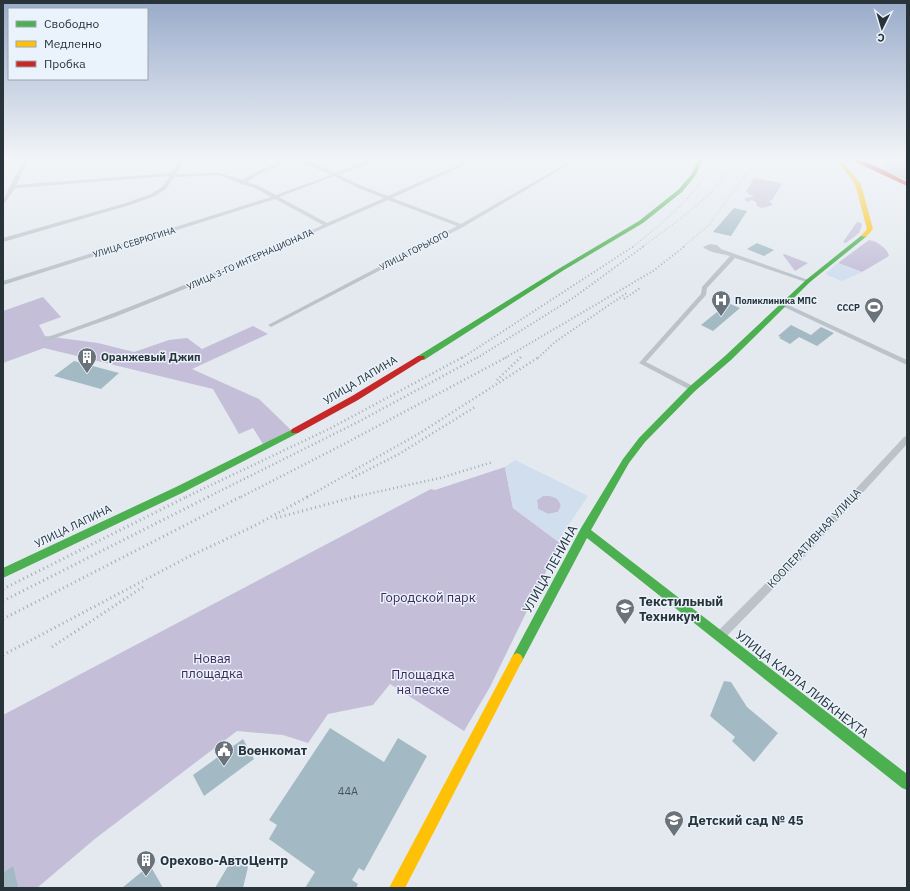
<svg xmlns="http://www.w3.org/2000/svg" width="910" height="891" viewBox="0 0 910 891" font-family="'IBM Plex Sans',sans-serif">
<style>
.green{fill:#c4bed8}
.plaza{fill:#d1deee;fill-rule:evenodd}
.building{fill:#a3bac4}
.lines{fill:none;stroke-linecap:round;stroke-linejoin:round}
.street{fill:#bbc2c9;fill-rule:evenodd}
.fast{fill:#4caf50;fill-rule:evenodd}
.slow{fill:#ffc107;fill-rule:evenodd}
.jam{fill:#c62828;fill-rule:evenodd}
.rail-far3{stroke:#a6acb0;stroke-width:1.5;stroke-dasharray:0.5 2;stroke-linecap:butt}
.rail-far2{stroke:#a6acb0;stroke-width:2;stroke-dasharray:1 2.5;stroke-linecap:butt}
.rail-far1{stroke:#a6acb0;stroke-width:2.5;stroke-dasharray:1 3;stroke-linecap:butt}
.rail{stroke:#a6acb0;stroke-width:3;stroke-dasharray:1 3.5;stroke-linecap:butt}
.labels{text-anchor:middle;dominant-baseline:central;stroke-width:3;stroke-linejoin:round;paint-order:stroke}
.far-street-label{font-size:9px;fill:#28343a;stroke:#eaf2fb}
.far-poi-label{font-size:9px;font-weight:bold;fill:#28343a;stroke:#eaf2fb;text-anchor:start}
.poi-label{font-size:11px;font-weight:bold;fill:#28343a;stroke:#eaf2fb;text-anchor:start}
.street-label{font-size:11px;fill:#28343a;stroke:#eaf2fb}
.near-number-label{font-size:11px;fill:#47565c}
.near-street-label{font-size:13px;fill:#28343a;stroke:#eaf2fb}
.near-park-label{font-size:13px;fill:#3d2a5b;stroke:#eaf2fb}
.near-poi-label{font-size:13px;font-weight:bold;fill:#28343a;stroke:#eaf2fb;text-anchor:start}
</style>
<rect width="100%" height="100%" fill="#e3e9ef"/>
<g class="green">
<polygon points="886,159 907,159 907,181 885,170"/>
<polygon points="754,178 781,183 781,186 772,200 769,201 773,205 762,208 757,206 756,202 752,200 748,202 745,200 745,198 754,197 746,192"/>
<polygon points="857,222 861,223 862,225 859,233 846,243 843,242"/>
<path d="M869,240C877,241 887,248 889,256L862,272L838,263Z"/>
<polygon points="784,254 808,263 795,271 783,255"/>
<polygon points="43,297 61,317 39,325 45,336 98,343 134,352 169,340 187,338 202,349 253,326 268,334 192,369 259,399 291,430 263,444 253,428 239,434 213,389 44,348 3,363 3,311"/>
<polygon points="505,467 513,508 560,543 490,687 464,731 390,684 373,705 328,714 308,743 283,735 237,731 96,838 37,888 3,888 3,715 431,489 435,490"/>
<path d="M543,496C551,494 559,497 561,506L558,512L548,514L538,509L537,500Z"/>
</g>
<g class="plaza">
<polygon points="838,263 862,272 842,281 825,274"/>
<path d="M515,460L588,496L563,533L560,543L513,508L505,467ZM547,495L558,499L561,506L558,512L548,514L538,509L537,500L543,496Z"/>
</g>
<g class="building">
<polygon points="734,208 747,211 731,236 713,232"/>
<polygon points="757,243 774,250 764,256 747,249"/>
<polygon points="728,303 740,308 713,331 701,325"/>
<polygon points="791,325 811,335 821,327 834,333 817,346 799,337 790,344 779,338 781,337 778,336"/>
<polygon points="74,361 119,373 101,389 54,376"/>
<polygon points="724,681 731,682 747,707 778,733 754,762 732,741 735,737 710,716"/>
<polygon points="330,728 384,762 398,738 427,756 364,871 359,868 352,880 358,884 356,888 305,888 315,872 269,839 277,825 269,820"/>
<polygon points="243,739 254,759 204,796 193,775"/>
<polygon points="234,856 248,867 243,888 215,888"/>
<polygon points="150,865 163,888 122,888"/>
<polygon points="13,866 18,886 15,888 3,888 3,873"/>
</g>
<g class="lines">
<g class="street">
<path d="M25,159H29L16,185L171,173L181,159H185L175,174L219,173L243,180L254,173L286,159H291V160L258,175L247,182L257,185L276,195L331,175L303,163V161L323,167L335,173L373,159H378V160L339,175L362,186L388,196L471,159H476V160L392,198L461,224L574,159H578L463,227L273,326L271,327L268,325L457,226L388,200L182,290L115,317L44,342L42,341V339C137,306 230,267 323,225L275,199L3,285V281L271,197L253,187L240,184V183L219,175L174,177L166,189L155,196L130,205L3,242V238L126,203L151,194L162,187L170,176L15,188L5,203H3C3,197 20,168 25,159ZM334,176L358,188L384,198L327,223L279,197Z"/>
<path d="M710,244L717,245L721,249L811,281L810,282H806L735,258L707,288L706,295L646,362L695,387L696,389L695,391H692L639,363L701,294L702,287L730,256C721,253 709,253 703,247Z"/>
<polygon points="784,303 907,360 907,365 782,306 782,304"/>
<polygon points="907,436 907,444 806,555 724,639 720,641 716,639 715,636 716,633 800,549 904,437"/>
</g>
<g class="fast">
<polygon points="699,159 703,159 696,175 682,192 643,223 564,270 424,360 418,360 417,358 418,356 560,268 639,221 678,190 691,175"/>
<polygon points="862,235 867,236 810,282 731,360 695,391 645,442 629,463 591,530 907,774 907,790 902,788 587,538 521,663 517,665 513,663 511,659 581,528 623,459 639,438 689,387 725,356 806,280"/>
<polygon points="295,428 298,429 299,431 298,433 182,493 3,578 3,568 176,487"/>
</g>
<g class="slow">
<polygon points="836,159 840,159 861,184 873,229 866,237 861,236 867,229 855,184"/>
<polygon points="517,653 521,655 523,659 521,663 405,888 389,888 513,655"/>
</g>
<g class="jam">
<path d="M849,159C866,159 891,174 907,182V186Z"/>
<polygon points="418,356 424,356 425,358 358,400 298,433 292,433 291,431 292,429 352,396"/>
</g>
<g class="rail-far3">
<path d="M633,247C661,223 699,196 712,159"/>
<path d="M642,247C674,223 718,195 736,159"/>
<polyline points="683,247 709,225 757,159"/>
</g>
<g class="rail-far2">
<polyline points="624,299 640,288"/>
<polyline points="462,358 634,246"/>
<polyline points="477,358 573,298 644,246"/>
<polyline points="505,358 653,271 685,246"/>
<polyline points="538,358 555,342 628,292"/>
</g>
<g class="rail-far1">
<polyline points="497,380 521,357"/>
<polyline points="352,478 399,454 475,407"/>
<polyline points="186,497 331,428 463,357"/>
<polyline points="208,497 358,422 478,357"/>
<polyline points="241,497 346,443 507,357"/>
<polyline points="307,497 420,433 539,357"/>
<polyline points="354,497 440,478 493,462"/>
</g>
<g class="rail">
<polyline points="276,518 358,496"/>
<polyline points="3,589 188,496"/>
<polyline points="3,601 210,496"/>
<polyline points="3,619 242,496"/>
<polyline points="52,647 146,585"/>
<polyline points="3,655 188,557 254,526 309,496"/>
</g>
</g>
<linearGradient id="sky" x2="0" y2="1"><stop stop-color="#99abca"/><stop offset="0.56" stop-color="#f2f5f8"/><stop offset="1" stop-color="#f2f5f8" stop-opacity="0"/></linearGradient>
<rect width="910" height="283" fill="url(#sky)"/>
<defs>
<g id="hospital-pin" transform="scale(1)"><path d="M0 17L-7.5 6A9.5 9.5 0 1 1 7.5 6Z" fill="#697379" stroke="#eaf2fb"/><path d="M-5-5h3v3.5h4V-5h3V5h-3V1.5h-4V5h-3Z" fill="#fff"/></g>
<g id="stadium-pin" transform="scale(1)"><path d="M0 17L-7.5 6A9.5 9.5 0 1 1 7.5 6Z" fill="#697379" stroke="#eaf2fb"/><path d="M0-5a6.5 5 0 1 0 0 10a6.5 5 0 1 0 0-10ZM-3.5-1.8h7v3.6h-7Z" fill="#fff"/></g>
<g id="building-pin" transform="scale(1)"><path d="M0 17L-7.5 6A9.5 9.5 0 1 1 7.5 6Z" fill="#697379" stroke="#eaf2fb"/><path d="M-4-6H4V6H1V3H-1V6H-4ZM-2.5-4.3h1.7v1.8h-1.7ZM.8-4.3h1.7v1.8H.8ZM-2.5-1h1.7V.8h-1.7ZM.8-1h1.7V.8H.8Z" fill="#fff"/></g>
<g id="university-pin" transform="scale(1)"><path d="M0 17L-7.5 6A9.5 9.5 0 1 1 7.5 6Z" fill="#697379" stroke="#eaf2fb"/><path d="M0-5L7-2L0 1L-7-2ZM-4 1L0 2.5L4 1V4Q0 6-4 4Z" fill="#fff"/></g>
<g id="civic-pin" transform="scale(1)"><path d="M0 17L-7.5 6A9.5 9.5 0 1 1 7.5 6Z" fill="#697379" stroke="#eaf2fb"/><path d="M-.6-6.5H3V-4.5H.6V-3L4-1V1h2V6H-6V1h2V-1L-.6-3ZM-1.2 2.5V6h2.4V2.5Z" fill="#fff"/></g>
<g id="school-pin" transform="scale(1)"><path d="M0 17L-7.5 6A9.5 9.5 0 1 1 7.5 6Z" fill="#697379" stroke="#eaf2fb"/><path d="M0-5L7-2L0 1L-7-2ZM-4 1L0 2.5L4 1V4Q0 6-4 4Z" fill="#fff"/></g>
</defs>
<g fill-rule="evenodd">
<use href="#hospital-pin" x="721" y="300"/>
<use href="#stadium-pin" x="874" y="307"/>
<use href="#building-pin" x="87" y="357"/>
<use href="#university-pin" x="625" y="608"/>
<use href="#civic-pin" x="224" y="750"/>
<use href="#school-pin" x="674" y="820"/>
<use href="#building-pin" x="146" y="860"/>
</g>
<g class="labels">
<g class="far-street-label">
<text transform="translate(134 242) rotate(-17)">УЛИЦА СЕВРЮГИНА</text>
<text transform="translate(414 250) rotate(-27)">УЛИЦА ГОРЬКОГО</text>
<text transform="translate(250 259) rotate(-24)">УЛИЦА 3-ГО ИНТЕРНАЦИОНАЛА</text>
</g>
<g class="far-poi-label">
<text x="735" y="300">Поликлиника МПС</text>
<text x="860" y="307" text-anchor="end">СССР</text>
</g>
<g class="poi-label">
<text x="101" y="357">Оранжевый Джип</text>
</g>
<g class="street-label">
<text transform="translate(360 380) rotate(-31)">УЛИЦА ЛАПИНА</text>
<text transform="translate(73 526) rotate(-26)">УЛИЦА ЛАПИНА</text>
<text transform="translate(814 538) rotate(-47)">КООПЕРАТИВНАЯ УЛИЦА</text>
</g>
<g class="near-number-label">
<text x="348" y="791">44А</text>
</g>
<g class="near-street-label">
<text transform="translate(550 569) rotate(-61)">УЛИЦА ЛЕНИНА</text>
<text transform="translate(802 684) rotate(38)">УЛИЦА КАРЛА ЛИБКНЕХТА</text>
</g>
<g class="near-park-label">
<text x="428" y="597">Городской парк</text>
<text x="212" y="658">Новая<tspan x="212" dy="15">площадка</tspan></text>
<text x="423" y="674">Площадка<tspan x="423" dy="15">на песке</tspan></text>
</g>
<g class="near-poi-label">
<text x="639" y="601">Текстильный<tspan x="639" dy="15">Техникум</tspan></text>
<text x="238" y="750">Военкомат</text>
<text x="688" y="820">Детский сад № 45</text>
<text x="160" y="860">Орехово-АвтоЦентр</text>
</g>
</g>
<rect width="910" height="891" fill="none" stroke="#28343a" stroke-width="8"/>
<rect x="8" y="8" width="140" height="72" fill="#eaf2fb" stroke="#9ca6ae"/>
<rect x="16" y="21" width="20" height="6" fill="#4caf50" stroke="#9ca6ae"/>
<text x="44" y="28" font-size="12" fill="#28343a">Свободно</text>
<rect x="16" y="41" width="20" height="6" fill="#ffc107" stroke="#9ca6ae"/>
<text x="44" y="48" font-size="12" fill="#28343a">Медленно</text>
<rect x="16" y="61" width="20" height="6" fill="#c62828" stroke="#9ca6ae"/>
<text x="44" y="68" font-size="12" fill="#28343a">Пробка</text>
<g transform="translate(882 28) rotate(185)" stroke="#eaf2fb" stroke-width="3" paint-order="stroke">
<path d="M0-3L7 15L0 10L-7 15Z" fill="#28343a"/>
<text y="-6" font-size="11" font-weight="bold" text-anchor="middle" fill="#28343a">С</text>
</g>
</svg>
